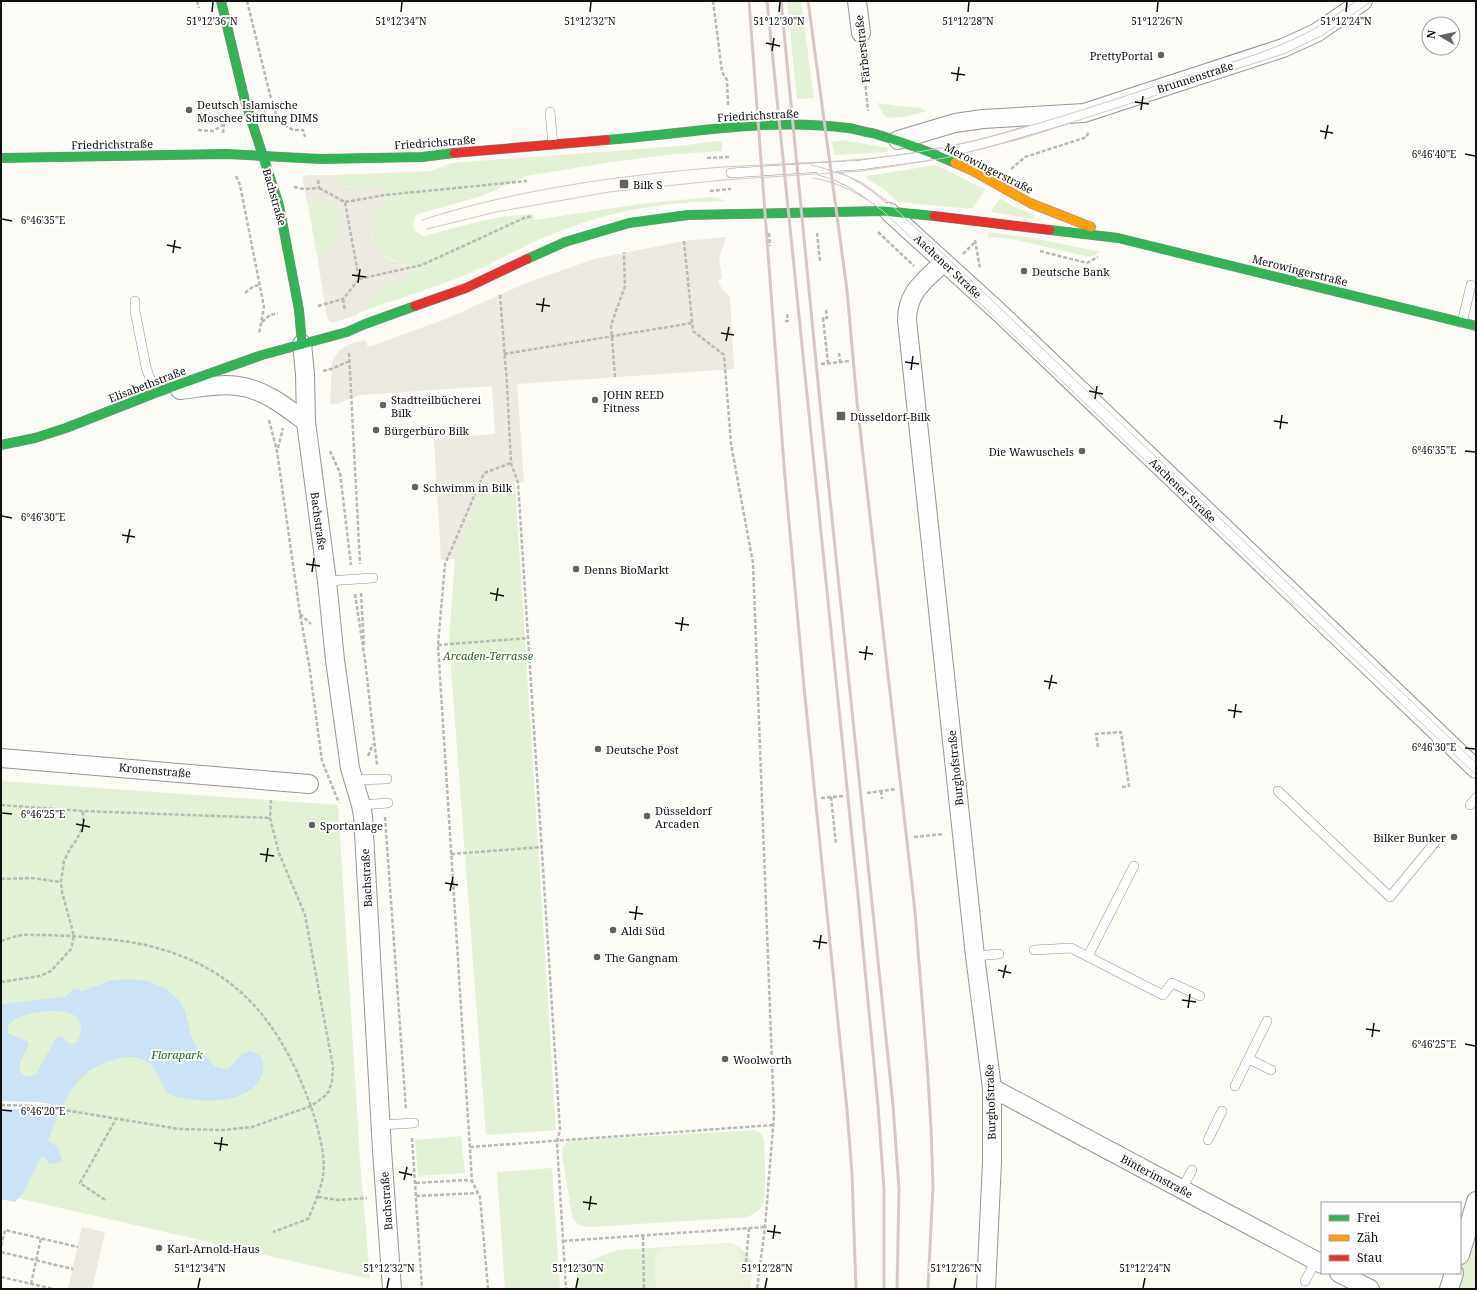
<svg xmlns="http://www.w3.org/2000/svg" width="1477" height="1290" viewBox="0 0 1477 1290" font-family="'Noto Serif',serif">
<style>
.green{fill:#e3f1d6}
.pitch{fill:#edf5e0}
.plaza{fill:#eceae1}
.water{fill:#cce3f5;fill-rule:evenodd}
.pier{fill:#fcfbf6}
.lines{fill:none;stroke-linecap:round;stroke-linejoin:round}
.lane-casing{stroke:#969694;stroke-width:10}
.street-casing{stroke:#969694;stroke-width:20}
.fast-casing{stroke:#8d8c8a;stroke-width:10}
.slow-casing{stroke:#8d8c8a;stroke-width:10}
.jam-casing{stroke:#8d8c8a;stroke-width:10}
.path{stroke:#b9b9b8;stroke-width:2.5;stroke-dasharray:4 2;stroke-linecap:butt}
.lane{stroke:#fffefe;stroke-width:9}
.street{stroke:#fffefe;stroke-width:18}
.fast{stroke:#30b455;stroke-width:9}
.slow{stroke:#ff9f0a;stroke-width:9}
.jam{stroke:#e5322d;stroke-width:9}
.tram{stroke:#d8c7c6;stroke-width:1}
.rail{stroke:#d8c7c6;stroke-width:3}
.ticks{fill:none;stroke:#101010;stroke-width:1.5}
.poi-dot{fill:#636260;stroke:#fff;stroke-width:1.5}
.labels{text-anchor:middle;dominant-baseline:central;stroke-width:4;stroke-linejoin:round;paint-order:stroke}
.street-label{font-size:11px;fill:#101010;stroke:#fff}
.poi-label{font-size:11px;fill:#101010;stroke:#fff;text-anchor:start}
.park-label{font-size:11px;font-style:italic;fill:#296720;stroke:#fff}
.ticks-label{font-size:10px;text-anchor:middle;fill:#101010;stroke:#fff;stroke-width:4;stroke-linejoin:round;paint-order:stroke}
</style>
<rect width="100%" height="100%" fill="#fcfbf6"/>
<g class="green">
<polygon points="787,1 801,1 814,98 797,99"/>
<path d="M877,103L898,106L921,108L927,111C913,115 900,119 885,117Z"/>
<polygon points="843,140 888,148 887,152 834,155 832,142"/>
<path d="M719,141L722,142V151L676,154L611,162L526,176L482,196L418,214C410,222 412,233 424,236L473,223L501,217L533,214L534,220L640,204L711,197L719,198L724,201C667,202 611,210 558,232C528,243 501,259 472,272C436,288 398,298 361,312V310L385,287L409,276L404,263C384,260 369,245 373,224C375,215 378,209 386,203L384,188C365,189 345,193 333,175L432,171L451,163L679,146Z"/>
<polygon points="936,165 985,189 972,209 898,202 884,189 867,179 867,176"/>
<polygon points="1000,198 1013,206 1035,215 1034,219 991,212"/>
<path d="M315,199C323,200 337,207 340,216C342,221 340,229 338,234C337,239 335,244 330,248C326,251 321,253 317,255L307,200Z"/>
<polygon points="988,232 1033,238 1101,252 1090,257 1012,239 988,237"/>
<polygon points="486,483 515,483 556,1130 486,1135 449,641 455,559"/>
<polygon points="1,781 338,805 360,1160 370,1279 17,1198 15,1202 1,1199"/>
<path d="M754,1130L761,1133L764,1140C764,1153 768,1198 761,1208C757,1212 752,1214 748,1217L591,1227C581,1226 576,1225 572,1216L562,1154L563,1147L569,1141Z"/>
<polygon points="461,1136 465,1173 418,1176 415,1140"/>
<polygon points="552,1168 560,1289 505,1289 497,1172"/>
<polygon points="1476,1209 1476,1289 1451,1289 1460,1273 1460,1262"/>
<polygon points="730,1243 738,1246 753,1262 750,1289 577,1289 577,1272 582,1264 617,1250"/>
</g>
<path class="pitch" d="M724,1244C739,1243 741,1248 741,1262H753L750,1289H656L654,1260C656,1253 658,1250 665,1248Z"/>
<g class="plaza">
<polygon points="307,175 333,175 339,182 346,187 356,189 384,188 386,203 381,207 375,216 372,235 374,241 380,252 386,257 393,261 404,263 409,277 385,287 357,315 335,322 330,322 327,317 317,255 331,247 335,242 340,227 340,215 336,209 324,202 315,199 307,200 303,180 303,177"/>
<polygon points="726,237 719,259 722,278 718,281 722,289 730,297 734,369 517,384 524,482 486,483 455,559 441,560 434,439 495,434 492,386 361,395 336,404 330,404 332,362 338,352 347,345 365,340 368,347 446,319 526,283 594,259 684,241"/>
<polygon points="82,1227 105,1232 92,1289 68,1289"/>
</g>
<path class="water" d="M128,979C148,980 167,985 180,1002C190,1015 187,1035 197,1048C199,1051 203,1053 206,1056C213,1064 215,1070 228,1069C240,1059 245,1042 262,1058C269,1081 248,1095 228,1099C213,1102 192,1101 176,1097C159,1092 162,1073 149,1063C137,1055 124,1056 111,1061C107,1062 103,1063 100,1065C70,1078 59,1113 48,1141L58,1147L62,1160L58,1163L50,1164L42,1156L23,1193L15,1202L1,1199V1004L65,997L73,989H77L82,991L112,980ZM46,1011C56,1011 73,1010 79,1020C83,1026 81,1045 71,1044C68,1043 64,1038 60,1037L56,1038L36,1074C31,1076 28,1077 24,1075C13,1070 25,1053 28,1046V1042L10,1034L7,1032C8,1029 8,1025 10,1023C16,1016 37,1012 46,1011Z"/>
<polygon class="pier" points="1,1101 37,1102 63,1106 60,1113 28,1109 1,1109"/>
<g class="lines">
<g class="lane-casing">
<g id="lane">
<polyline points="550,112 553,145"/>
<polyline points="943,153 982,144 1064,120"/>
<path d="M821,171C845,177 866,191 885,208"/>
<polyline points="731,173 860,165 927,156"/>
<polyline points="135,301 135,311 146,367 155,393"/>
<polyline points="1462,323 1471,285"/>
<polyline points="327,581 373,578"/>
<polyline points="353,780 387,779"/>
<polyline points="1278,791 1390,897 1436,841"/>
<polyline points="361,805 388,803"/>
<polyline points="1470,805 1476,798"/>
<polyline points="1034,950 1071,948 1163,995 1172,983 1200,996"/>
<polyline points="975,956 999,954"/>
<polyline points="1088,956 1134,866"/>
<polyline points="1249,1059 1271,1070"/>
<polyline points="1235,1086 1267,1021"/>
<polyline points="381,1125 414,1123"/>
<polyline points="1208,1140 1222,1111"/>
<polyline points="1182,1189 1192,1170"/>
<polyline points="1305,1281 1316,1261"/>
</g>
</g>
<g class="street-casing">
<g id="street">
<polyline points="857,1 861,33"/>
<polyline points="898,140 955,123 983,119 1084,113 1283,48 1316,33 1363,1"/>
<polyline points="889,212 1001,314 1476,769"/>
<path d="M944,262C925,280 907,292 907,320L975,956L992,1088V1162L986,1289"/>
<polyline points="302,344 305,374 306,422 327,581 335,660 350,768 361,805 363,816 382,1150 392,1289"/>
<path d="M180,390C199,388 219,383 238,386C264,389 286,407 306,422"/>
<polyline points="1,758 309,784"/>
<polyline points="992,1088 1322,1264"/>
<polyline points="1460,1255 1476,1201"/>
<polyline points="1339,1273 1370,1289"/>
<polyline points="1449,1289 1454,1273"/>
</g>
</g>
<g class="fast-casing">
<g id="fast">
<polyline points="221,1 245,101 279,205 299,310 302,344"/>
<path d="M606,140C686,134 767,117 848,128C856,129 864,132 872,133C901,141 928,151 955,163"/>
<polyline points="1,158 226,154 321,159 422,157 454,153"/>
<polyline points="1050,230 1118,238 1476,326"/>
<polyline points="527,259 565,242 629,223 688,215 883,211 934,216"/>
<polyline points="1,445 35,438 66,428 155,393 262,355 347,332 365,324 415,306"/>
</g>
</g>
<g class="slow-casing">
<polyline id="slow" points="955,163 973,171 1030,203 1091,227"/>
</g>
<g class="jam-casing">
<g id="jam">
<polyline points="454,153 606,140"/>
<polyline points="934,216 1050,230"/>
<polyline points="415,306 466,288 527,259"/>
</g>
</g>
<g class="path">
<polyline points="197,1 199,8"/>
<polyline points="247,1 272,103 279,122"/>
<polyline points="713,1 722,72 727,80 728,105"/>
<polyline points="862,50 868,111"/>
<polyline points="273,122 279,122 293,130 303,130 305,137"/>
<polyline points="198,130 213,131 230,121"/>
<polyline points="223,133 225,112"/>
<polyline points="707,158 731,157"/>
<polyline points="1011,169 1025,157 1087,137 1088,132"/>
<polyline points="236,176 240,185 264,307 259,334"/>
<polyline points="318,180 319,188"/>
<polyline points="294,187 304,189 319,188"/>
<polyline points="319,188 345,202 359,279 343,299"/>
<polyline points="710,191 731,189"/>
<polyline points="345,202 385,195 527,181"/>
<polyline points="878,232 914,266"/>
<polyline points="769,233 770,246"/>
<polyline points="817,233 820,261"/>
<polyline points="975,240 980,268"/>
<polyline points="684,241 693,331 724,355 731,444 753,563 774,1115 765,1227 757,1289"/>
<polyline points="1040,251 1087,263 1098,257"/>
<polyline points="963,254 974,243"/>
<polyline points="359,279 422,265 524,218 533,216"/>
<polyline points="245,293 254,286 260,285"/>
<polyline points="500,295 507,384 511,463 518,483 560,1130 557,1142 566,1289"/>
<polyline points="343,299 345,311"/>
<polyline points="318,306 343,299"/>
<polyline points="826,310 827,318 823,318 828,363"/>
<polyline points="785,321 788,321 787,313"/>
<polyline points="262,322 270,315 278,313"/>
<polyline points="349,353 360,564"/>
<polyline points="839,353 840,362"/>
<polyline points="504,354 692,323"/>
<polyline points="821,364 850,361"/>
<polyline points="323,371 331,369 350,361"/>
<polyline points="615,377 611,325 625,286 624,252"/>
<polyline points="269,420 277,451 300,614 309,664 322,761 339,803"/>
<polyline points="278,448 283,428"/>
<polyline points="330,451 340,473 351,565"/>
<polyline points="361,593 364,646"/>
<polyline points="355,594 365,660 377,765"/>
<polyline points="300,614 311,624"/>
<polyline points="438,645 528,638"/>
<polyline points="1098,747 1096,734 1121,732 1129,786 1121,787"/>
<polyline points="368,756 373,744"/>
<polyline points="881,791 882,799"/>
<polyline points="867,793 896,789"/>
<polyline points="831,797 836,844"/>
<polyline points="821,798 843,796"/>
<polyline points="1,805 83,811 270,818"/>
<polyline points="385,817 406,1110"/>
<polyline points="914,837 944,834"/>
<polyline points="451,854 543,847"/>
<polyline points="1,879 31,878 61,882"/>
<path d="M1,941C7,939 13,937 18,936C24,934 31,935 37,935C56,935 75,936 94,938C115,940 137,942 157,948C234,969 276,1018 305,1091C314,1113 327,1153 323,1176C320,1192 314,1205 308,1219L273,1232"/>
<polyline points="1,982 40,976 51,971 71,949 74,936 62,892 61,882 64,861 70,849 77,839 83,826 83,811"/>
<polyline points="1,1105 35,1106 58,1109 179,1129 223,1130 252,1127 311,1106 325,1096 329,1091 332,1081 333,1067 305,915 279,853 270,818 271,800"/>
<polyline points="412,1138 422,1289"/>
<polyline points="470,1147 773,1125"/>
<polyline points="416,1183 464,1180 472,1181"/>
<polyline points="416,1196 478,1193"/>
<polyline points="318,1197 338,1200 367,1198"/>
<polyline points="105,1200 80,1183 116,1119"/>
<polyline points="643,1236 644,1289"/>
<polyline points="563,1241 765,1227"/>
<polyline points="1,1246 5,1230 78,1247"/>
<polyline points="1,1252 73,1269"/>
<polyline points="746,1262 749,1228"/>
<polyline points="1,1277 54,1289"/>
<polyline points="31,1284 41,1238"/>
<polyline points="488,1289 480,1197 472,1181 438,645 445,564 484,473 511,463"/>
</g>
<use href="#lane" class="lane"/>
<use href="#street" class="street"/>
<use href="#fast" class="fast"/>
<use href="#slow" class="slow"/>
<use href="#jam" class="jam"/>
<g class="tram">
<polyline points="811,165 823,168 847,176 861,182 886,200 995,303 1476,763"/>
<path d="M813,178C839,182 862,195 883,211L1476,775"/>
<path d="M422,220C517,189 623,175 723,167C786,163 850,163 912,153C999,139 1082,110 1165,83C1208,69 1253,58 1294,39C1317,29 1337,15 1356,1"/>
<polyline points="427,229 496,212 609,192 723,180 862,171 945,158 1024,138 1286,53 1323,35 1372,1"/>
</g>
<g class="rail">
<polyline points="749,1 785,478 804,687 847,1110 852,1174 856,1289"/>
<polyline points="767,1 858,896 878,1106 884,1190 884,1289"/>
<polyline points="781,1 820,403 893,1105 899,1189 897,1289"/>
<polyline points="808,1 847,290 857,402 915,912 927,1063 931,1128 933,1186 928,1289"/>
</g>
</g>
<path class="ticks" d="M212,12L213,2M401,12L402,2M590,12L591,2M779,12L780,2M968,12L969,2M1157,12L1158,2M1346,12L1347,2M766,43L780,46M772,51L774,38M951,73L965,75M957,81L959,67M1135,102L1149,104M1141,110L1143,96M1320,131L1333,133M1325,139L1328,125M1465,154L1475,156M2,219L12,221M167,245L181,248M173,253L175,240M352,275L366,277M358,283L360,269M536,304L550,306M542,312L544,298M721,333L734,335M726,341L729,327M905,362L919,364M911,370L913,356M1089,391L1103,394M1095,399L1097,386M1274,421L1288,423M1280,429L1282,415M1465,451L1475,452M2,516L12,518M122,535L135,537M127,543L130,529M306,564L320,566M312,572L314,558M490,593L504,596M496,601L498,588M675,623L689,625M681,631L683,617M859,652L873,654M865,660L867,646M1044,681L1057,683M1049,689L1052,675M1228,710L1242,712M1234,718L1236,704M1465,748L1475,749M2,813L12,814M76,824L90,827M82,832L84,819M260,854L274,856M266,862L268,848M445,883L458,885M450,891L453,877M629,912L643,914M635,920L637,906M813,941L827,943M819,949L821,935M998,970L1011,973M1003,978L1006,965M1182,1000L1196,1002M1188,1008L1190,994M1366,1029L1380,1031M1372,1037L1374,1023M1465,1044L1475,1046M2,1110L12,1111M214,1143L228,1145M220,1151L222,1137M399,1172L412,1175M404,1180L407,1167M583,1202L597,1204M589,1210L591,1196M767,1231L781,1233M773,1239L775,1225M198,1288L200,1278M387,1288L389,1278M576,1288L578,1278M765,1288L767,1278M954,1288L956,1278M1143,1288L1145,1278"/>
<g class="poi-dot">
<circle cx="1161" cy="55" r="4"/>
<circle cx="189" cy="110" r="4"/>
<rect x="619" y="179" width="10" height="10" rx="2"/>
<circle cx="1024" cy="271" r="4"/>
<circle cx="595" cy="400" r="4"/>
<circle cx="383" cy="405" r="4"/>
<rect x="836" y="411" width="10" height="10" rx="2"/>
<circle cx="376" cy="430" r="4"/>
<circle cx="1082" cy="451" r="4"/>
<circle cx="415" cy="487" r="4"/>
<circle cx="576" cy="569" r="4"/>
<circle cx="598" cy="749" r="4"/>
<circle cx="647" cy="816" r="4"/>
<circle cx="312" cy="825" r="4"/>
<circle cx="1454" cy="837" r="4"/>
<circle cx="613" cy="930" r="4"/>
<circle cx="597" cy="957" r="4"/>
<circle cx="725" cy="1059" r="4"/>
<circle cx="159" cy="1248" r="4"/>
</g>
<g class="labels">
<g class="street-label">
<text transform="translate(862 49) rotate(-96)">Färberstraße</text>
<text transform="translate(1195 77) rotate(-18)">Brunnenstraße</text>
<text transform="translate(758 115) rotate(-3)">Friedrichstraße</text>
<text transform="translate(435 142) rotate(-4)">Friedrichstraße</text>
<text transform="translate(112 144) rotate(-1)">Friedrichstraße</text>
<text transform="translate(989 168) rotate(27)">Merowingerstraße</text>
<text transform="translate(275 197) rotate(74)">Bachstraße</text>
<text transform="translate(948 266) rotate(43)">Aachener Straße</text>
<text transform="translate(1300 270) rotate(14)">Merowingerstraße</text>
<text transform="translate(147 384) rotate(-21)">Elisabethstraße</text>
<text transform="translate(1183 490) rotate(44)">Aachener Straße</text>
<text transform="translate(319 521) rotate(82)">Bachstraße</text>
<text transform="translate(955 768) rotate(-96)">Burghofstraße</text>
<text transform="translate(155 770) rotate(5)">Kronenstraße</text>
<text transform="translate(366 878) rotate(-93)">Bachstraße</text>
<text transform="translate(990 1102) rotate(-92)">Burghofstraße</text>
<text transform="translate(1157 1176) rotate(28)">Binterimstraße</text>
<text transform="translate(386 1201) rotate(-94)">Bachstraße</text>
</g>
<g class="poi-label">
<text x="1153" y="55" text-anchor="end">PrettyPortal</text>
<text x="197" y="104">Deutsch Islamische<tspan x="197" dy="13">Moschee Stiftung DIMS</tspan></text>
<text x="633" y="184">Bilk S</text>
<text x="1032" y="271">Deutsche Bank</text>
<text x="603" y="394">JOHN REED<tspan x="603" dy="13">Fitness</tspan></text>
<text x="391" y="399">Stadtteilbücherei<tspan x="391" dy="13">Bilk</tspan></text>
<text x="850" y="416">Düsseldorf-Bilk</text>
<text x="384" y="430">Bürgerbüro Bilk</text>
<text x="1074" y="451" text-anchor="end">Die Wawuschels</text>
<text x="423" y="487">Schwimm in Bilk</text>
<text x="584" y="569">Denns BioMarkt</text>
<text x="606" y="749">Deutsche Post</text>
<text x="655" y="810">Düsseldorf<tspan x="655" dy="13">Arcaden</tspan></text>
<text x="320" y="825">Sportanlage</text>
<text x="1446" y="837" text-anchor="end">Bilker Bunker</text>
<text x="621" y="930">Aldi Süd</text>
<text x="605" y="957">The Gangnam</text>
<text x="733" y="1059">Woolworth</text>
<text x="167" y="1248">Karl-Arnold-Haus</text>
</g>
<g class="park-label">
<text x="488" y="655">Arcaden-Terrasse</text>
<text x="177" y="1054">Florapark</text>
</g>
</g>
<g class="ticks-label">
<text x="212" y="25">51°12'36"N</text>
<text x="401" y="25">51°12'34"N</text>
<text x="779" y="25">51°12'30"N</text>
<text x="968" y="25">51°12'28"N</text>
<text x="1157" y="25">51°12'26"N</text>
<text x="1346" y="25">51°12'24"N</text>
<text x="590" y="25">51°12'32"N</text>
<text x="1434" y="158">6°46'40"E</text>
<text x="43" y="224">6°46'35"E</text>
<text x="1434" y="454">6°46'35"E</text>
<text x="43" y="521">6°46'30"E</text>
<text x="1434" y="751">6°46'30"E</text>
<text x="43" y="818">6°46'25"E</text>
<text x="1434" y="1048">6°46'25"E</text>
<text x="43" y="1115">6°46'20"E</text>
<text x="200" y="1272">51°12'34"N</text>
<text x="389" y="1272">51°12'32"N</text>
<text x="578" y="1272">51°12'30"N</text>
<text x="767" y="1272">51°12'28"N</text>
<text x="956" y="1272">51°12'26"N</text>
<text x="1145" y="1272">51°12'24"N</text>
</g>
<rect width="1477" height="1290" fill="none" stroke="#101010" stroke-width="4"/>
<rect x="1321" y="1202" width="140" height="72" fill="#ffffff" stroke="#9f9f9f"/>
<rect x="1329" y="1215" width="20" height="6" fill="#30b455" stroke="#9f9f9f"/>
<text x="1357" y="1222" font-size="12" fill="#101010">Frei</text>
<rect x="1329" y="1235" width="20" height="6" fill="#ff9f0a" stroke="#9f9f9f"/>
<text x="1357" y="1242" font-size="12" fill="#101010">Zäh</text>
<rect x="1329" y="1255" width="20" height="6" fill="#e5322d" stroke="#9f9f9f"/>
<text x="1357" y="1262" font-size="12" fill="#101010">Stau</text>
<g transform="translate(1441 36) rotate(279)"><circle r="19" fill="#ffffff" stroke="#9f9f9f"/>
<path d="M0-3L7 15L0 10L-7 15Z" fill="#636260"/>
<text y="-6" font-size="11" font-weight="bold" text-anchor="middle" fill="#101010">N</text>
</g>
</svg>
